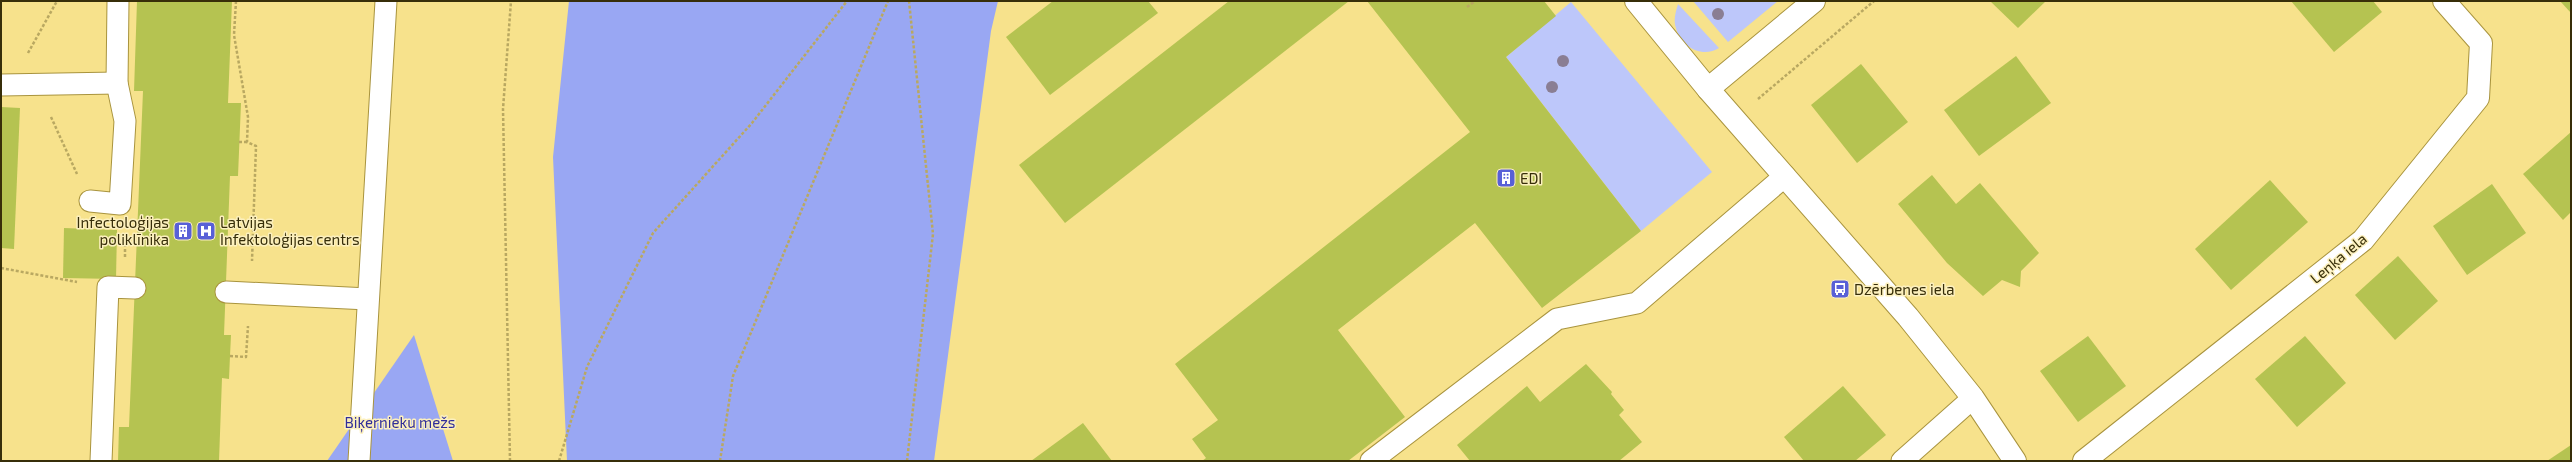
<svg xmlns="http://www.w3.org/2000/svg" width="2572" height="462" viewBox="0 0 2572 462" font-family="'Exo 2',sans-serif">
<style>
.green{fill:#bdc7fa}
.forest{fill:#99a7f3}
.building{fill:#b5c351}
.lines{fill:none;stroke-linecap:round;stroke-linejoin:round}
.lane-casing{stroke:#a9943e;stroke-width:23}
.street-casing{stroke:#a9943e;stroke-width:24}
.path{stroke:#b9a861;stroke-width:2.5;stroke-dasharray:3 2;stroke-linecap:butt}
.lane{stroke:#fff;stroke-width:21}
.street{stroke:#fff;stroke-width:22}
.tree{fill:#8a7e93}
.labels{text-anchor:middle;dominant-baseline:central;stroke-width:3;stroke-linejoin:round;paint-order:stroke}
.poi-label{font-size:15px;fill:#372e09;stroke:#fcf0be;text-anchor:start}
.street-label{font-size:15px;fill:#372e09;stroke:#fcf0be}
.park-label{font-size:15px;fill:#302d99;stroke:#fcf0be}
</style>
<rect width="100%" height="100%" fill="#f7e28c"/>
<g class="green">
<polygon points="1693,1 1778,1 1728,42"/>
<polygon points="1571,2 1712,172 1641,231 1506,57"/>
<path d="M1678,4L1719,48C1702,59 1680,46 1676,28C1673,20 1676,11 1678,4Z"/>
</g>
<g class="forest">
<polygon points="569,1 998,1 991,31 934,461 567,461 553,157"/>
<polygon points="414,335 453,461 327,461"/>
</g>
<g class="building">
<polygon points="137,1 232,1 228,103 241,103 238,176 230,176 224,335 231,335 230,356 229,379 222,378 219,461 118,461 119,427 129,427 143,91 134,91"/>
<polygon points="1053,1 1148,1 1158,13 1050,95 1006,37"/>
<polygon points="1229,1 1349,1 1065,223 1019,165"/>
<polygon points="1367,1 1544,1 1556,16 1506,57 1641,231 1542,308 1475,223 1338,330 1405,417 1348,461 1202,461 1206,458 1192,439 1218,420 1175,364 1470,132"/>
<polygon points="1990,1 2046,1 2018,28"/>
<polygon points="2291,1 2373,1 2382,12 2334,52"/>
<polygon points="2560,1 2571,1 2571,13"/>
<polygon points="2016,56 2051,103 1979,156 1944,110"/>
<polygon points="1861,64 1908,122 1857,163 1811,105"/>
<polygon points="1,107 20,108 14,249 1,248"/>
<polygon points="2571,132 2571,212 2563,220 2523,174"/>
<polygon points="1932,175 1956,204 1980,183 2039,253 2021,271 2020,287 2002,280 1983,296 1947,263 1898,204"/>
<polygon points="2270,180 2308,222 2231,290 2195,249"/>
<polygon points="2492,184 2526,233 2467,275 2433,226"/>
<polygon points="64,228 117,230 116,279 63,278"/>
<polygon points="2398,256 2438,301 2395,340 2355,295"/>
<polygon points="2088,336 2126,386 2078,422 2040,371"/>
<polygon points="2305,336 2346,383 2297,427 2255,379"/>
<polygon points="1586,364 1612,392 1611,394 1624,410 1619,415 1642,442 1619,461 1470,461 1457,445 1527,386 1540,402"/>
<polygon points="1843,386 1886,435 1855,461 1804,461 1784,437"/>
<polygon points="1083,423 1112,461 1031,461"/>
<polygon points="2571,445 2571,461 2547,461"/>
</g>
<g class="lines">
<g class="lane-casing">
<g id="lane">
<polyline points="1,85 117,83"/>
<polyline points="90,201 120,204 125,121 117,83 118,1"/>
<polyline points="226,292 368,299"/>
<polyline points="101,461 108,287 135,288"/>
<polyline points="359,461 386,1"/>
<polyline points="1371,461 1557,319 1637,303 1785,176"/>
<polyline points="1902,461 1973,398"/>
</g>
</g>
<g class="street-casing">
<g id="street">
<polyline points="1636,1 1708,89 1908,317 1973,398 2015,461"/>
<polyline points="1708,89 1814,1"/>
<polyline points="2084,461 2363,240 2478,98 2481,43 2444,1"/>
</g>
</g>
<g class="path">
<polyline points="236,1 234,35 248,117 247,142 256,146 252,261"/>
<polyline points="1467,7 1475,1"/>
<polyline points="28,53 57,1"/>
<polyline points="1758,99 1874,1"/>
<polyline points="51,117 77,174"/>
<polyline points="239,142 247,142"/>
<polyline points="125,257 125,234"/>
<polyline points="1,268 77,282"/>
<polyline points="230,356 246,357 248,326"/>
<polyline points="510,461 503,109 511,1"/>
<polyline points="559,461 587,367 653,233 752,123 847,1"/>
<polyline points="720,461 733,376 888,1"/>
<polyline points="907,461 933,234 909,1"/>
</g>
<use href="#lane" class="lane"/>
<use href="#street" class="street"/>
</g>
<g class="tree">
<circle cx="1718" cy="14" r="6"/>
<circle cx="1563" cy="61" r="6"/>
<circle cx="1552" cy="87" r="6"/>
</g>
<defs>
<g id="building-square" transform="scale(1)"><rect x="-9" y="-9" width="18" height="18" rx="4" fill="#5860d7" stroke="#fcf0be"/><path d="M-4-6H4V6H1V3H-1V6H-4ZM-2.5-4.3h1.7v1.8h-1.7ZM.8-4.3h1.7v1.8H.8ZM-2.5-1h1.7V.8h-1.7ZM.8-1h1.7V.8H.8Z" fill="#fff"/></g>
<g id="hospital-square" transform="scale(1)"><rect x="-9" y="-9" width="18" height="18" rx="4" fill="#5860d7" stroke="#fcf0be"/><path d="M-5-5h3v3.5h4V-5h3V5h-3V1.5h-4V5h-3Z" fill="#fff"/></g>
<g id="bus-square" transform="scale(1)"><rect x="-9" y="-9" width="18" height="18" rx="4" fill="#5860d7" stroke="#fcf0be"/><path d="M-5-6H5V4H4V6H2V4H-2V6H-4V4H-5ZM-3.5-4V0h7V-4ZM-3.5 1.2v1.5H-2V1.2ZM2 1.2v1.5H3.5V1.2Z" fill="#fff"/></g>
</defs>
<g fill-rule="evenodd">
<use href="#building-square" x="1506" y="178"/>
<use href="#building-square" x="183" y="231"/>
<use href="#hospital-square" x="206" y="231"/>
<use href="#bus-square" x="1840" y="289"/>
</g>
<g class="labels">
<g class="poi-label">
<text x="1520" y="178">EDI</text>
<text x="169" y="222" text-anchor="end">Infectoloģijas<tspan x="169" dy="17">poliklīnika</tspan></text>
<text x="220" y="222">Latvijas<tspan x="220" dy="17">Infektoloģijas centrs</tspan></text>
<text x="1854" y="289">Dzērbenes iela</text>
</g>
<g class="street-label">
<text transform="translate(2338 258) rotate(-40)">Leņķa iela</text>
</g>
<g class="park-label">
<text x="400" y="422">Biķernieku mežs</text>
</g>
</g>
<rect width="2572" height="462" fill="none" stroke="#372e09" stroke-width="4"/>
</svg>
